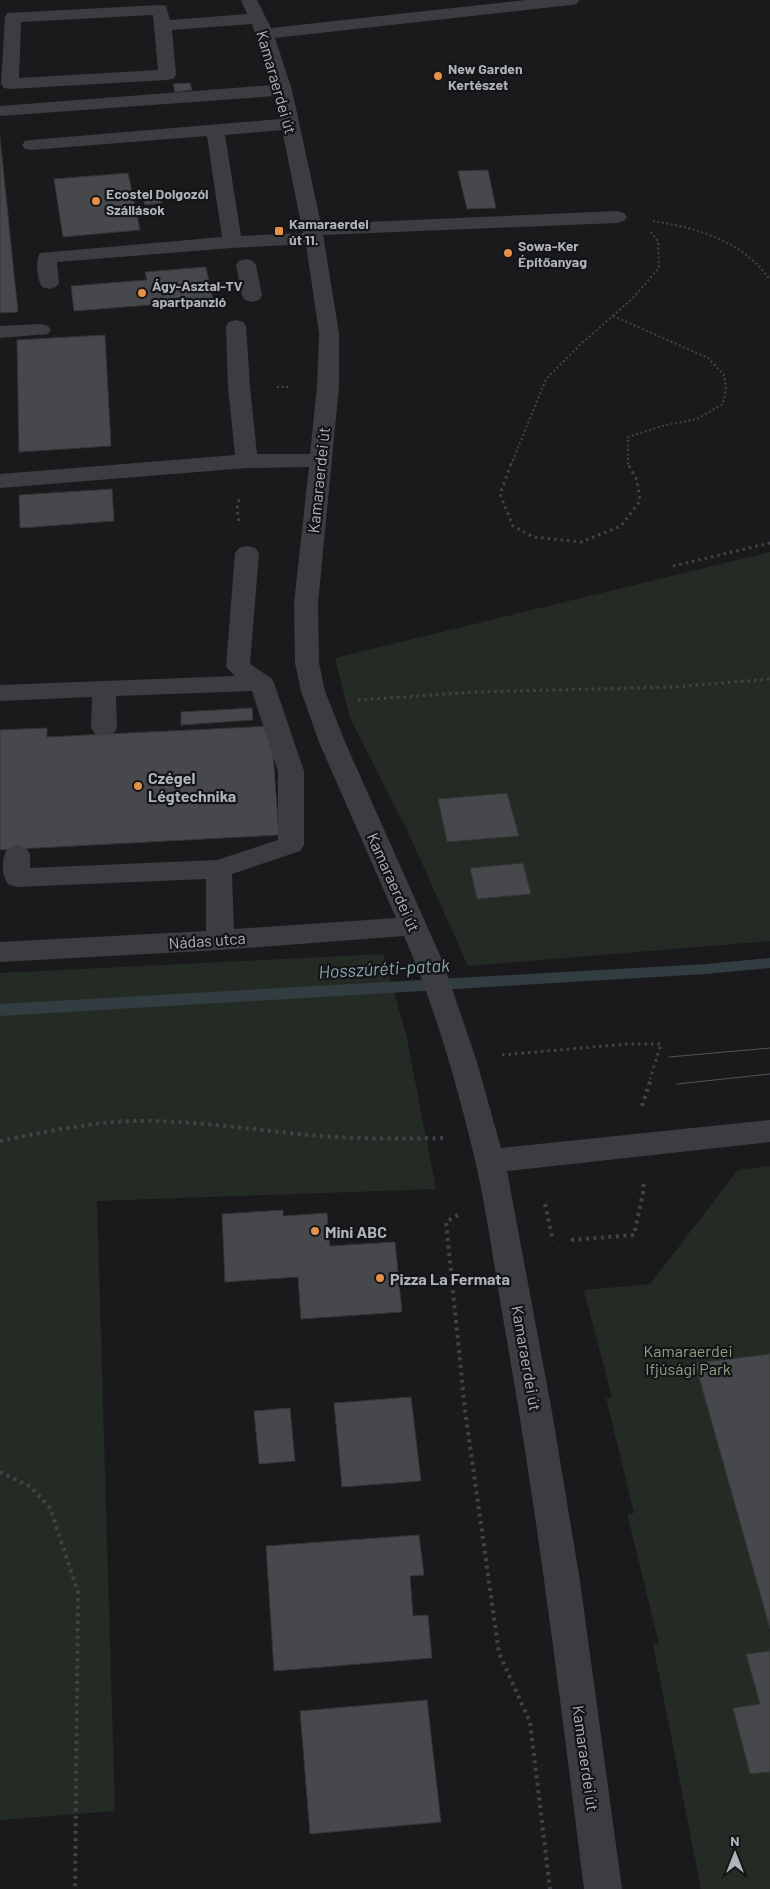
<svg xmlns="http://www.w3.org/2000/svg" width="770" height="1889" viewBox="0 0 770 1889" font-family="Barlow,sans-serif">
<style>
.green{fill:#242b24}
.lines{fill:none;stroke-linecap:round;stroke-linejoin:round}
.stream{fill:#323d41;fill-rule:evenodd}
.building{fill:#47484b;stroke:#343437}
.path-far2{stroke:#414447;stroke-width:2;stroke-dasharray:2 2.5;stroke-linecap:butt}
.path-far1{stroke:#414447;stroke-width:3;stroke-dasharray:2.5 4;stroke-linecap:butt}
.path{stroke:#414447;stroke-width:4;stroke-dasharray:3 4.5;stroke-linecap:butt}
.minor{fill:#3b3d40;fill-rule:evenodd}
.tram{stroke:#505357;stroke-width:1}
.poi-dot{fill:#e59148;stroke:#151517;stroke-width:2}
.labels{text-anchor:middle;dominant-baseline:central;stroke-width:4.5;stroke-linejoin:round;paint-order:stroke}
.far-poi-label{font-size:14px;font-weight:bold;fill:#adb4ba;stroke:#151517;text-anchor:start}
.street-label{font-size:16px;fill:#adb4ba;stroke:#151517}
.poi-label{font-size:16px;font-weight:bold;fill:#adb4ba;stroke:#151517;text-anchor:start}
.park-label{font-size:16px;fill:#8aa386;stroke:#151517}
.water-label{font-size:18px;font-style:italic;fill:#87a6b2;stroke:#151517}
</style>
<rect width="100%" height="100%" fill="#1a1a1c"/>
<g class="green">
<polygon points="770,552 770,941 468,966 408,832 350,718 335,658"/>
<polygon points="383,954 406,1034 436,1189 97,1201 115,1811 0,1820 0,973"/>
<polygon points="770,1166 770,1889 701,1889 653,1644 659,1644 627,1514 634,1513 606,1398 612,1398 584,1290 650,1284 738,1170"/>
</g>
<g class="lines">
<polygon class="stream" points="770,958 770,968 706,974 0,1016 0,1004 706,964"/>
</g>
<g class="building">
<polygon points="190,83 192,90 175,92 173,84"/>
<polygon points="0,137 18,312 0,313"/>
<polygon points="488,170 496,208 467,209 458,171"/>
<polygon points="128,173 140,230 63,237 54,179"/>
<polygon points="159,193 162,203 145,205 142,195"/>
<polygon points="206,267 213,300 74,311 71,286 147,280 145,272"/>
<polygon points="105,335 111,446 19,452 17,340"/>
<polygon points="112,489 114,521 20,528 19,495"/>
<polygon points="252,708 253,720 181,725 181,712"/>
<polygon points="271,726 279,835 0,850 0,730 47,728 47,737"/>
<polygon points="507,793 519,836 447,842 438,799"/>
<polygon points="523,863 531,894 477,899 470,868"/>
<polygon points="283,1210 283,1216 327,1213 330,1246 395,1242 402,1312 301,1319 298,1277 225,1282 222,1214"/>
<polygon points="770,1354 770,1629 695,1363"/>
<polygon points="411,1397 421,1481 342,1487 334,1403"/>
<polygon points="290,1408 295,1461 259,1464 254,1411"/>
<polygon points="419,1535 424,1575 410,1576 413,1616 428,1615 432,1658 274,1671 266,1546"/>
<polygon points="770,1651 770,1772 750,1774 733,1708 760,1704 746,1654"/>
<polygon points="427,1700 441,1822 310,1834 300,1711"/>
</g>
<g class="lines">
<g class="path-far2">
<path d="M653,221C698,228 743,241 770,280"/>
<polyline points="613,316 708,358 724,375 726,388 723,404 697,419 662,426 628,437 628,465"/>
<polyline points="277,387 290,387"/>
<polyline points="511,465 546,379 581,344 632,299 659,268 658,241 649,230"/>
</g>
<g class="path-far1">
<polyline points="511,464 500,494 513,526 533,537 581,542 621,526 640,501 637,480 628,464"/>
<polyline points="239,521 237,509 240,495"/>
<polyline points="673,566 770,543"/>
<polyline points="358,700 476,692 675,687 770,679"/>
<polyline points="502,1055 627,1044 661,1044 650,1079"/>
</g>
<g class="path">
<polyline points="642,1106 651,1078"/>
<path d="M0,1141C45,1132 90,1122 135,1121C198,1120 259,1131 321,1136C362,1139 402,1139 443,1138"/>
<polyline points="545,1204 553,1241"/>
<polyline points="458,1215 446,1222 465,1410 499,1653 530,1722 550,1889"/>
<polyline points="571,1240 634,1235 644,1188 643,1183"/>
<polyline points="0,1472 31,1487 50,1508 78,1592 75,1889"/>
</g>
<g class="minor">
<path d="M241,0H257L271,28L526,0H579L577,4L571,5L275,38L292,90L321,224L617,211L624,213L627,217L624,221L617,223L323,235L339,333V387L318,603L319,663L325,691L345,742L443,962L476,1059L501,1148L770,1120V1142L507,1171L552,1412L580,1581L622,1889H584C560,1698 537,1508 503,1318C494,1266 487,1212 475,1160C457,1084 435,1007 404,936L220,950L0,962V942L206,931V879L17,887L8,884C1,874 1,858 8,848L17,845L26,848L30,854V868L217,860L278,840V771L252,691L116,696L117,728L113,734L104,736L95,734L91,728L92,697L0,701V685L235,676L226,667L235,553L239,548L247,546L255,548L259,553L250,664L271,678L274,683L304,771V845L300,851L232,874L234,929L396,918L319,742L301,691L295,663L294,603L309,467L247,468L0,488V474L235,455L228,387L226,326L229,322L236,320L243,322L246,326L250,387L257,454H310L317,387L319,333L306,244L232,248L57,262L59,283L56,287L49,289L42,287C37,280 35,260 40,253L222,237L207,136L31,150L25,149L22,145L25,141L31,140L280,119L275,96L0,116V106L273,85L252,24L172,30L176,75L173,79L167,80L10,89L4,88L1,84L5,17L7,13L160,5L166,6L170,20L247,14ZM153,15L158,70L19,78L21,22ZM282,130L303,233L241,236L225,135Z"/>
<polygon points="246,259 253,261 256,265 262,296 259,300 252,302 245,300 242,296 236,265 239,261"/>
<polygon points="41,324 48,326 51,330 48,334 0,338 0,326"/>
</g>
<g class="tram">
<polyline points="669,1057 770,1048"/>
<polyline points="677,1084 770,1074"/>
</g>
</g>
<g class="poi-dot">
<circle cx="438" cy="76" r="5"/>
<circle cx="96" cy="201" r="5"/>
<rect x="274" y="226" width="10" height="10" rx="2.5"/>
<circle cx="508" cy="253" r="5"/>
<circle cx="142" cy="293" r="5"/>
<circle cx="138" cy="786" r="5"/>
<circle cx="315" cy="1231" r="5"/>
<circle cx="380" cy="1278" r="5"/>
</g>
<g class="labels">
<g class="far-poi-label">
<text x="448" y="68">New Garden<tspan x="448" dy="16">Kertészet</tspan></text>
<text x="106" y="193">Ecostel Dolgozói<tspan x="106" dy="16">Szállások</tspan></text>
<text x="289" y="223">Kamaraerdei<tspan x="289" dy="16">út 11.</tspan></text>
<text x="518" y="245">Sowa-Ker<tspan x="518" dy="16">Építőanyag</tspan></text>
<text x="152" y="285">Ágy-Asztal-TV<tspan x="152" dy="16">apartpanzió</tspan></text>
</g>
<g class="street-label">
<text transform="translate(277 82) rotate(74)">Kamaraerdei út</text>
<text transform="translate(318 480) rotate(-84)">Kamaraerdei út</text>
<text transform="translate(394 882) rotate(66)">Kamaraerdei út</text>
<text transform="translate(207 940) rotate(-4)">Nádas utca</text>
<text transform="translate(527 1358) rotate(80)">Kamaraerdei út</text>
<text transform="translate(586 1758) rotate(82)">Kamaraerdei út</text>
</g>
<g class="poi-label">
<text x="148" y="777">Czégel<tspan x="148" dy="18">Légtechnika</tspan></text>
<text x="325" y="1231">Mini ABC</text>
<text x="390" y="1278">Pizza La Fermata</text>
</g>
<g class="park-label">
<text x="688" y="1350">Kamaraerdei<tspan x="688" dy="18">Ifjúsági Park</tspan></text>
</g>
<g class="water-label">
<text transform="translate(384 968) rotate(-3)">Hosszúréti-patak</text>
</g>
</g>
<g transform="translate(735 1854)" stroke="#151517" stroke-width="4" paint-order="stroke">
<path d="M0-4L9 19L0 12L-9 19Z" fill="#adb4ba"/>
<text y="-8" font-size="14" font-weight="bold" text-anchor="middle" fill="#adb4ba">N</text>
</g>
</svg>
